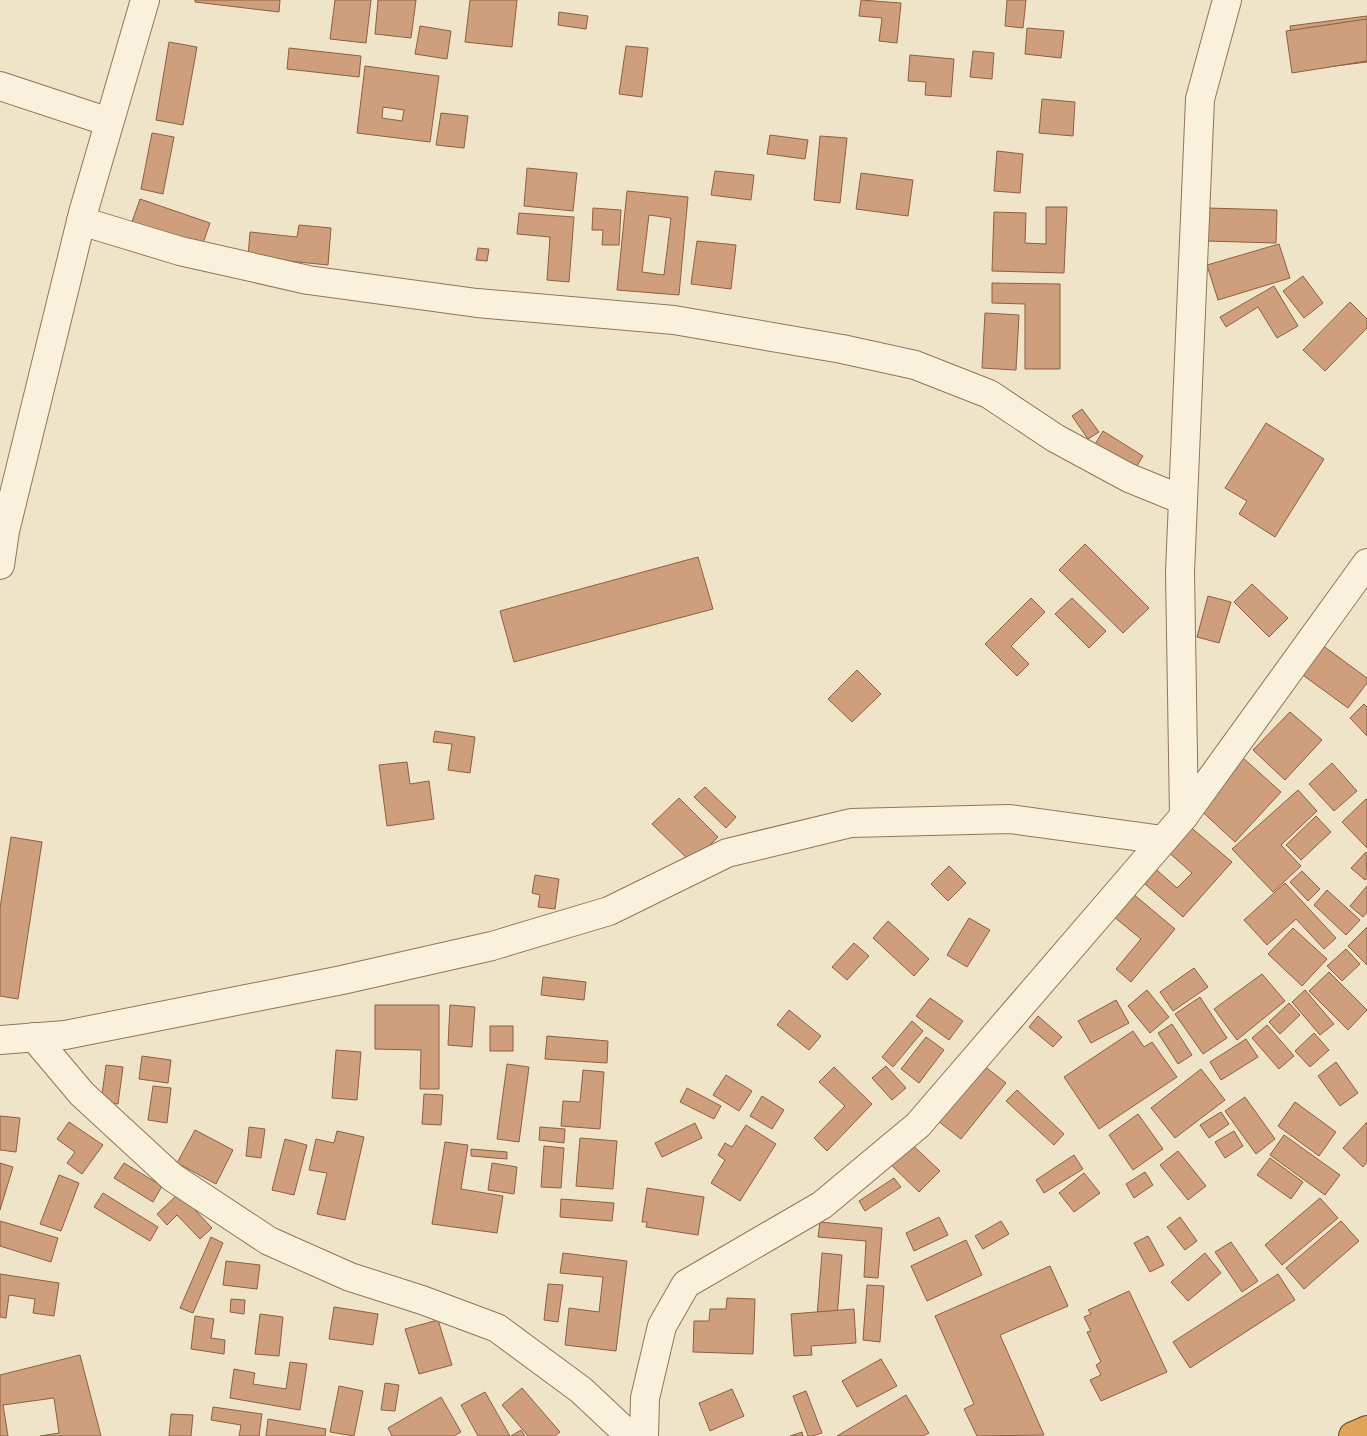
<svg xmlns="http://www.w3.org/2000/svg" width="1367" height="1436" viewBox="0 0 1367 1436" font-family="'Roboto Serif',serif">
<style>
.building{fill:#cf9f7d;stroke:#8d5f41;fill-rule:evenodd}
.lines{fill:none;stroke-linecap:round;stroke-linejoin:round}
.minor-casing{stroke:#8d765c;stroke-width:30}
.highway-casing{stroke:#5b4430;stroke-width:30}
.minor{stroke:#faf1dc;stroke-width:28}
.highway{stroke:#e0a458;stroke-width:28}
</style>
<rect width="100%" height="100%" fill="#f0e4c8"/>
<g class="building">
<polygon points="195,0 280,0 279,12 195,2"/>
<polygon points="335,0 371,0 366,43 330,39"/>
<polygon points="378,0 416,0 411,38 375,34"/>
<polygon points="470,0 517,0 512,47 465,42"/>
<polygon points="861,0 901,3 897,43 879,41 882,18 859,16"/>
<polygon points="1007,0 1026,0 1023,28 1005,26"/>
<polygon points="559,12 588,16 586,29 558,25"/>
<polygon points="1367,16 1367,62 1296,71 1290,26"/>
<polygon points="1367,19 1367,61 1292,73 1286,31"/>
<polygon points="420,26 451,31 447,59 415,54"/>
<polygon points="1027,28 1064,31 1061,58 1025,54"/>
<polygon points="169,42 197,47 183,125 156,120"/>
<polygon points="626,46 648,48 642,97 619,94"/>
<polygon points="289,48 361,56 359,77 287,69"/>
<polygon points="973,51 994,53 992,79 970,77"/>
<polygon points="910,55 954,59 951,97 925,95 926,82 908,81"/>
<path d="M365,66L439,76L430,142L357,133ZM383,107L404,110L402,121L382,118Z"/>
<polygon points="1042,99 1075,102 1073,136 1039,133"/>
<polygon points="441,113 468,116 464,148 436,145"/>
<polygon points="152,133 174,137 163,194 141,189"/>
<polygon points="770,135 808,140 805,159 767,154"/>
<polygon points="820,136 847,138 840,203 814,200"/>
<polygon points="997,151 1023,154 1020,193 994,191"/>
<polygon points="527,168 577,173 573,211 524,206"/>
<polygon points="715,171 754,175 751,200 711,195"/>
<polygon points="861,173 913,180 908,216 856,209"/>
<path d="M627,191L688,197L679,295L617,290ZM649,215L671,218L664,275L642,272Z"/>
<polygon points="140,199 210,223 202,246 132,222"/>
<polygon points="1046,207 1067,207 1064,273 992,271 994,212 1026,213 1025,243 1046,244"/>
<polygon points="593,208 621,210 619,245 602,245 603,230 592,230"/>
<polygon points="1207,208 1277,210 1276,243 1206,241"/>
<polygon points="519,213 574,217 569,282 547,280 550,237 517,234"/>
<polygon points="299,225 331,228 328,265 248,257 250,232 297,237"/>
<polygon points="697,241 736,245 731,289 691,284"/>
<polygon points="1279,244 1290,278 1218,300 1207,265"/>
<polygon points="478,248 489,249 487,261 476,260"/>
<polygon points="1303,276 1323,303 1304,318 1283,291"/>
<polygon points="992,283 1060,284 1060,369 1025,369 1025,304 992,303"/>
<polygon points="1274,286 1298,326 1277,338 1258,307 1226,327 1220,317"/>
<polygon points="1350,302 1367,319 1367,328 1325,371 1303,350"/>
<polygon points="985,313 1019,315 1016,370 982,368"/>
<polygon points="1082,409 1099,432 1088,439 1072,416"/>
<polygon points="1266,423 1324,459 1275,537 1239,514 1247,501 1225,488"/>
<polygon points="1103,431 1143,456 1134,471 1094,446"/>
<polygon points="1085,544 1149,608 1123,633 1059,570"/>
<polygon points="698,557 713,609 514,662 500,611"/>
<polygon points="1252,584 1288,618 1269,637 1234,602"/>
<polygon points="1208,596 1231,602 1219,643 1197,637"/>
<polygon points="1031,598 1045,612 1011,646 1029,664 1017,676 985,644"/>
<polygon points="1072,598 1106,631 1089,648 1055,614"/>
<polygon points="1322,645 1367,678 1367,683 1348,708 1300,673"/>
<polygon points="857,670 881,694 852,722 828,699"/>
<polygon points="1364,704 1367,707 1367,736 1350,718"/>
<polygon points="1290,712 1322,740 1285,780 1253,750"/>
<polygon points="435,731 475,737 470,773 448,770 452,744 433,742"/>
<polygon points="1242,757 1281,792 1235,842 1196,806"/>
<polygon points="407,762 410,784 429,781 434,819 387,826 379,765"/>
<polygon points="1332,763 1357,791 1334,811 1309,784"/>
<polygon points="705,787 736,817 726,828 694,797"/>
<polygon points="1298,790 1317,811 1281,845 1301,866 1273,892 1232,849"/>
<polygon points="679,798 718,837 692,863 652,824"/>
<polygon points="1366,799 1367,800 1367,848 1342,822"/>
<polygon points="1316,816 1331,832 1301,860 1286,845"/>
<polygon points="1188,825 1232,862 1183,917 1138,878 1150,864 1177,888 1192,873 1166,850"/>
<polygon points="11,837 42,842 18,999 0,996 0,908"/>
<polygon points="1366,852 1367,878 1365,880 1351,868"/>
<polygon points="949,866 966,883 948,901 931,884"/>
<polygon points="1302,871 1320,889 1308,901 1290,882"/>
<polygon points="535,875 559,879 555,909 538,907 540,895 532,893"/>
<polygon points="1285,883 1336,938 1324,949 1296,919 1267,945 1244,920"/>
<polygon points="1367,886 1367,912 1363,917 1350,906"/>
<polygon points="1327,890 1360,920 1346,935 1314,905"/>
<polygon points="1132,893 1175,929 1131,982 1116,969 1141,939 1113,916"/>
<polygon points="969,918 990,930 967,967 947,955"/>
<polygon points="888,921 929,959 914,976 873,938"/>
<polygon points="1367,927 1367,965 1348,946"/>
<polygon points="1293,928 1327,959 1302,986 1268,954"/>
<polygon points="854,943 869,956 847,980 832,967"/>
<polygon points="1346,949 1360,964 1342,981 1327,966"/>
<polygon points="1194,968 1208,987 1173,1011 1160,992"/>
<polygon points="1329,972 1367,1010 1348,1030 1309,991"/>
<polygon points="1262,974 1285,1001 1237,1040 1214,1009"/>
<polygon points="543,977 586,982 584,1000 541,995"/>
<polygon points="1147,990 1169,1017 1150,1033 1128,1006"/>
<polygon points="1305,990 1334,1024 1320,1035 1292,1002"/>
<polygon points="1200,997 1227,1038 1203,1054 1175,1014"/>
<polygon points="930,998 963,1021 949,1040 916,1016"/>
<polygon points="1116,1000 1129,1023 1091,1043 1078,1021"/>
<polygon points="1289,1003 1300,1015 1280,1034 1269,1022"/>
<polygon points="375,1005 439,1005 439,1089 420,1089 421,1050 375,1049"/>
<polygon points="450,1005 475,1007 472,1047 448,1045"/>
<polygon points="789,1010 821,1036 809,1050 777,1025"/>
<polygon points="1038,1016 1062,1037 1053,1047 1029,1027"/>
<polygon points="912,1021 923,1031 893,1067 882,1057"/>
<polygon points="1172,1024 1192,1055 1178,1064 1158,1033"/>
<polygon points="1267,1025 1294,1056 1279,1069 1252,1038"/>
<rect x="490" y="1026" width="23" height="25"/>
<polygon points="1133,1031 1144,1047 1152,1042 1177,1077 1099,1129 1064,1077"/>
<polygon points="1314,1033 1329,1050 1310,1067 1295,1051"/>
<polygon points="547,1036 608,1041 607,1063 545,1059"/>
<polygon points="926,1037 944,1050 919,1083 901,1069"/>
<polygon points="1246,1039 1258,1057 1221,1080 1210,1062"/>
<polygon points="336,1050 361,1052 357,1100 332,1098"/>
<polygon points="142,1056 171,1060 168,1083 139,1079"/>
<polygon points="1336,1062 1358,1093 1340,1106 1318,1076"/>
<polygon points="507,1064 529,1067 519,1142 497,1139"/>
<polygon points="106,1065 123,1067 118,1104 101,1102"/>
<polygon points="983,1065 1006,1083 961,1139 938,1121"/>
<polygon points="886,1066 906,1088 892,1100 872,1078"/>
<polygon points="834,1067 872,1104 827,1151 814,1138 845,1106 819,1082"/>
<polygon points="1201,1069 1225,1100 1175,1138 1151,1108"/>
<polygon points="583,1070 604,1072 600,1129 561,1126 563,1101 580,1102"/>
<polygon points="726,1075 752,1091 739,1111 713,1095"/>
<polygon points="153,1086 171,1088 167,1123 148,1120"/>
<polygon points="687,1088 721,1106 714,1119 680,1102"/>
<polygon points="1017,1090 1064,1134 1054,1145 1006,1101"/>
<polygon points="424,1094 443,1095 441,1125 422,1124"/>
<polygon points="762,1096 784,1110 772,1129 750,1116"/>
<polygon points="1245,1097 1275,1139 1256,1154 1225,1111"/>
<polygon points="1295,1102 1336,1132 1319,1156 1278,1126"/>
<polygon points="1221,1112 1229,1124 1209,1138 1200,1125"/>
<polygon points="1138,1114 1163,1149 1133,1170 1109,1135"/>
<polygon points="0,1116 20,1118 16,1152 0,1150"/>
<polygon points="69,1122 103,1145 82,1174 67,1163 75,1152 57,1139"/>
<polygon points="1367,1122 1367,1162 1363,1167 1343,1148"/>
<polygon points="695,1123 702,1138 662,1157 655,1143"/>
<polygon points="746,1125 776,1144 740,1201 711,1183 725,1160 718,1155 725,1143 732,1147"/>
<polygon points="249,1127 265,1129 261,1158 246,1156"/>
<polygon points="540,1127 565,1129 564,1143 539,1140"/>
<polygon points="195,1130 233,1150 216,1184 177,1163"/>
<polygon points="337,1131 364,1137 345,1220 317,1214 327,1173 309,1170 316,1139 334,1143"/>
<polygon points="1234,1131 1243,1146 1225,1158 1215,1142"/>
<polygon points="1284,1135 1340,1175 1325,1195 1270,1155"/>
<polygon points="580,1138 617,1141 613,1189 576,1186"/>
<polygon points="285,1139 307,1145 294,1195 272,1190"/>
<polygon points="906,1139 940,1171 919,1192 886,1160"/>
<polygon points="445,1142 468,1145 461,1189 503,1196 497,1233 432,1224"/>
<polygon points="544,1146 564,1148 561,1188 541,1187"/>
<polygon points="471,1149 507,1152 507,1159 471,1156"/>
<polygon points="1178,1151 1206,1186 1188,1200 1160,1165"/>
<polygon points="1074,1155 1083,1169 1044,1193 1036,1180"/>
<polygon points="1270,1158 1303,1182 1291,1199 1257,1175"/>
<polygon points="0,1163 13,1167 0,1210"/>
<polygon points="124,1163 162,1186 153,1202 114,1178"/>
<polygon points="492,1163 517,1167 514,1194 488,1190"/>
<polygon points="1145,1172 1153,1185 1134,1198 1126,1184"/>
<polygon points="1084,1173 1100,1193 1074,1212 1059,1193"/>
<polygon points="59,1175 79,1183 61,1231 40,1224"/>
<polygon points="894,1178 901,1187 865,1211 859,1201"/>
<polygon points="647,1188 704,1197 698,1235 646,1227 647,1222 642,1222"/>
<polygon points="103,1193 158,1227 150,1241 94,1207"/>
<polygon points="179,1193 212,1228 200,1239 177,1215 167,1225 157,1214"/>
<polygon points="1320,1198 1338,1218 1282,1265 1265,1245"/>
<polygon points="561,1199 614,1203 612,1221 560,1217"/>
<polygon points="939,1217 948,1235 914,1251 906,1233"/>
<polygon points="1180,1217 1197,1241 1185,1250 1167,1227"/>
<polygon points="0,1221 58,1238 51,1262 0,1246"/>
<polygon points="1001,1221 1009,1234 983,1249 975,1236"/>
<polygon points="1341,1221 1359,1241 1304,1289 1286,1268"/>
<polygon points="820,1222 882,1228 878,1278 864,1277 866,1241 818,1237"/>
<polygon points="1148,1236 1164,1265 1150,1272 1134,1243"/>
<polygon points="211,1237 223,1243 193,1313 180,1308"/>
<polygon points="966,1240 982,1275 927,1301 911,1266"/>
<polygon points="1231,1242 1258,1281 1242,1292 1215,1252"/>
<polygon points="563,1253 627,1261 616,1351 565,1345 569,1308 599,1312 603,1277 560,1273"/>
<polygon points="822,1253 842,1255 836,1330 816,1329"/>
<polygon points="1205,1253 1221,1273 1188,1301 1171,1282"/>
<polygon points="226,1261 260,1265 257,1289 223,1285"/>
<polygon points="1050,1266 1068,1306 1000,1335 1044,1435 977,1436 964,1409 974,1404 935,1316"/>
<polygon points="0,1274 59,1283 54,1316 33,1313 35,1299 9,1295 6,1318 0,1317"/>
<polygon points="1278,1274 1295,1300 1190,1368 1173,1342"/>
<polygon points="548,1284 563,1285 558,1322 544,1320"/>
<polygon points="867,1285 884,1286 880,1342 863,1340"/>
<polygon points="1129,1291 1167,1372 1101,1401 1090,1380 1101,1375 1096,1365 1101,1362 1087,1332 1091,1331 1084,1317 1091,1314 1088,1310"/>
<polygon points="727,1298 755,1299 753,1354 693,1352 694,1321 709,1321 710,1309 726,1309"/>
<polygon points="231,1299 245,1300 244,1314 230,1312"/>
<polygon points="334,1307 378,1314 373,1345 329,1339"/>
<polygon points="854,1309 856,1343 811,1346 812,1355 794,1356 791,1314"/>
<polygon points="260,1314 283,1317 279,1356 255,1354"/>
<polygon points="195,1316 214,1319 211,1338 225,1340 224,1354 191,1349"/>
<polygon points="438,1320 452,1365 419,1374 405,1329"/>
<polygon points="80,1355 101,1436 40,1436 59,1433 54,1398 3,1405 8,1436 0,1436 0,1375"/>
<polygon points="881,1359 897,1386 857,1407 842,1381"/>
<polygon points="290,1362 307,1364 300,1410 230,1398 234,1369 255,1373 253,1384 286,1389"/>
<polygon points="385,1383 399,1385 395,1411 381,1410"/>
<polygon points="339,1386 363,1391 354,1436 330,1432"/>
<polygon points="522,1388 560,1432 555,1436 528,1436 502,1405"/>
<polygon points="732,1389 744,1416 710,1431 699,1403"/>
<polygon points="806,1391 822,1433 812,1436 808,1436 793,1396"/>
<polygon points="485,1392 510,1436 478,1436 461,1405"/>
<polygon points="906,1395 929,1433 923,1436 837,1436"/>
<polygon points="441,1397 461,1432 454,1436 392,1436 388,1428"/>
<polygon points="213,1407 262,1414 259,1436 239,1436 241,1425 211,1420"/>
<polygon points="171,1414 193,1415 191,1436 169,1436"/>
<polygon points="268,1419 326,1429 325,1436 266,1436"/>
<polygon points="521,1430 525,1436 511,1436"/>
<polygon points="802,1432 803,1436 790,1436"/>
</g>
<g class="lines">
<g class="minor-casing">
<g id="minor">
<polyline points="0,86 109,122"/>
<polyline points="81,221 180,251 308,280 477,303 674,320 842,349 915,365 989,394 1055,438 1129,478 1183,500"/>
<polyline points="0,565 5,531 83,213 145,0"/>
<polyline points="1184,816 1180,572 1200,99 1227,0"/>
<polyline points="34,1037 82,1094 172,1177 269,1241 350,1277 422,1300 497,1328 581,1390 630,1436"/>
<polyline points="0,1040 65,1035 342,980 492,946 609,911 727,853 851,823 1010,819 1163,840"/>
<polyline points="644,1436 645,1398 662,1326 686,1284 822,1205 918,1125 1184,816 1367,563"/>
</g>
</g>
<g class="highway-casing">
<polyline id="highway" points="1353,1436 1367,1430"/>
</g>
<use href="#minor" class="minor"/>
<use href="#highway" class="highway"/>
</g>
</svg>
